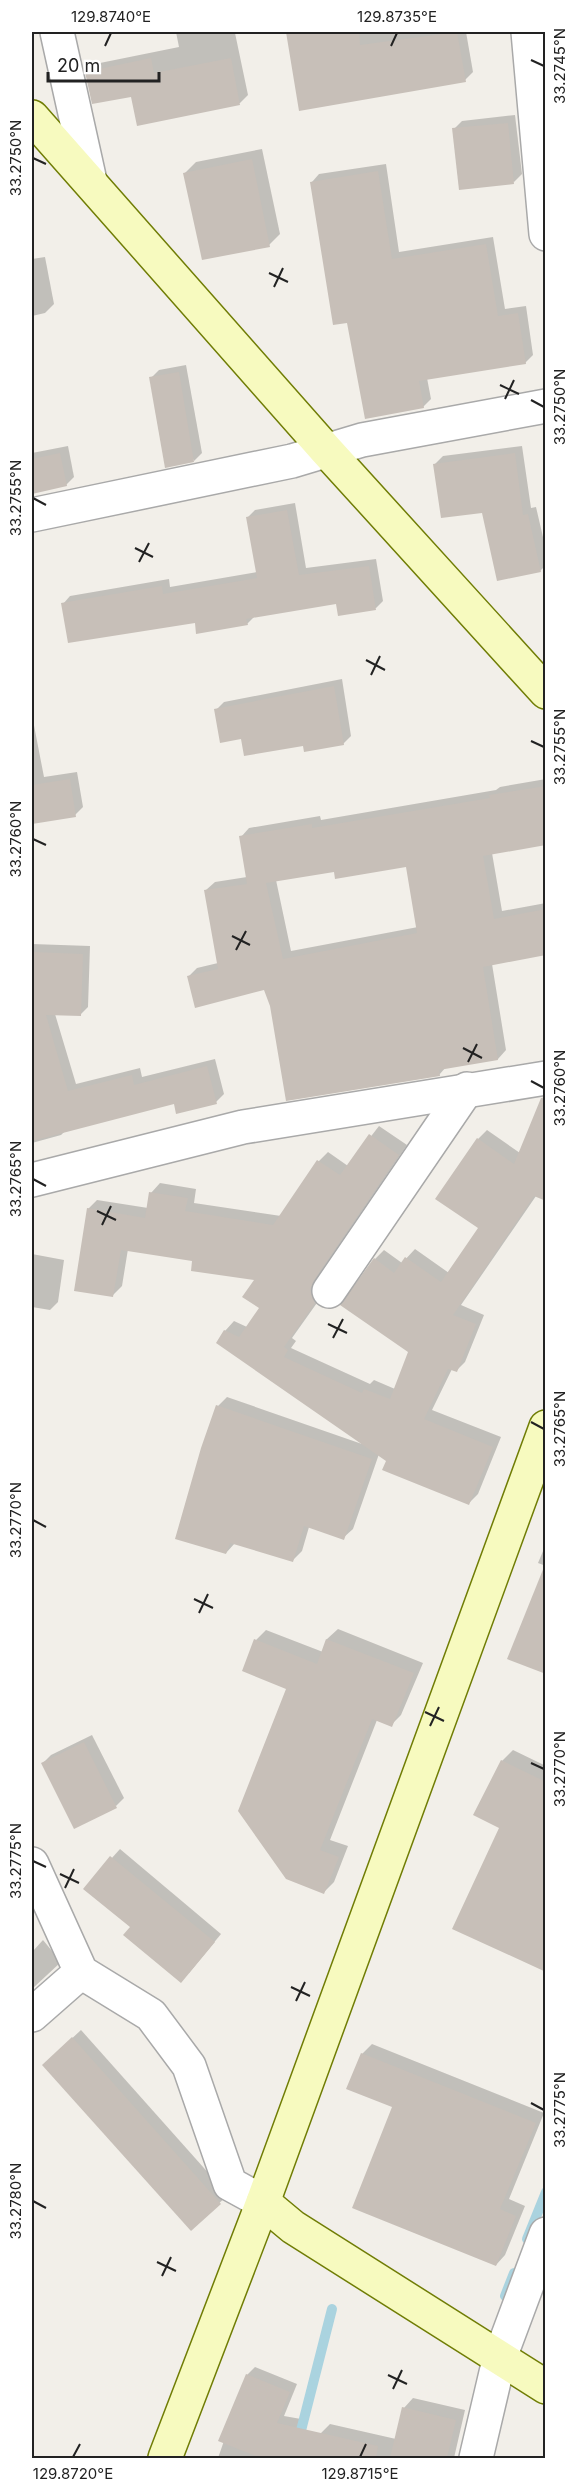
<svg xmlns="http://www.w3.org/2000/svg" width="577" height="2490" viewBox="0 0 577 2490" font-family="Inter,sans-serif">
<style>
.shadow{fill:#0003;fill-rule:evenodd}
.lines{fill:none;stroke-linecap:round;stroke-linejoin:round}
.stream{stroke:#aad3df;stroke-width:10}
.building{fill:#c7bfb8;fill-rule:evenodd}
.street-casing{stroke:#a9a9a9;stroke-width:36}
.secondary-casing{stroke:#707d05;stroke-width:36}
.street{stroke:#fff;stroke-width:33}
.secondary{stroke:#f7fabf;stroke-width:33}
.ticks{fill:none;stroke:#222;stroke-width:2}
.neatline{fill:none;stroke:#222;stroke-width:2}
.ticks-label{font-size:15px;text-anchor:middle;fill:#222}
</style>
<rect width="100%" height="100%" fill="#f2efe9"/>
<g class="shadow">
<polygon points="176,32 240,32 235,33 248,95 240,103 138,124 132,95 87,72 95,64 179,47"/>
<polygon points="287,32 466,32 473,72 465,80 300,110"/>
<polygon points="515,115 522,174 514,182 454,129 462,121"/>
<polygon points="262,149 280,234 269,245 185,173 196,162"/>
<polygon points="386,164 399,252 493,237 505,309 526,306 533,355 525,363 427,378 431,399 423,407 348,321 312,182 319,174"/>
<polygon points="45,257 54,304 45,313 32,316 32,259"/>
<polygon points="186,365 202,453 194,461 151,378 159,370"/>
<polygon points="68,446 74,477 66,485 32,492 32,453"/>
<polygon points="522,446 531,508 536,507 546,550 546,565 540,571 435,464 443,456"/>
<polygon points="295,503 306,568 376,559 383,601 376,608 337,603 255,616 247,624 196,621 63,604 70,596 169,579 170,587 257,572 248,517 255,510"/>
<polygon points="342,679 351,736 343,744 305,745 216,710 224,702"/>
<polygon points="32,715 44,777 77,772 83,807 75,815 32,823"/>
<path d="M546,779V844L492,853L502,911L546,903V954L492,964L506,1050L498,1059L446,1067L439,1075L271,1005L265,988L188,977L197,968L218,963L206,890L215,882L247,877L241,837L249,828L320,816L321,820L496,790L500,787ZM407,865L418,927L291,951L276,880L335,871Z"/>
<polygon points="32,944 90,946 88,1007 80,1015 55,1014 76,1084 140,1068 142,1077 215,1059 224,1094 216,1102 175,1102 66,1130 61,1135 32,1143"/>
<polygon points="379,1126 407,1145 322,1270 319,1280 324,1293 292,1338 296,1341 291,1348 370,1384 374,1380 395,1389 410,1351 375,1259 384,1250 402,1263 415,1249 449,1273 480,1228 478,1139 487,1130 520,1153 536,1196 461,1305 484,1315 465,1362 456,1371 452,1369 432,1410 501,1437 478,1494 469,1503 379,1454 353,1529 343,1538 309,1527 302,1551 293,1560 235,1543 226,1553 218,1406 227,1397 362,1444 225,1331 234,1321 247,1327 261,1307 256,1279 194,1259 128,1249 122,1286 113,1295 88,1209 97,1200 148,1208 151,1193 160,1183 196,1189 194,1203 281,1216 319,1161 328,1152 348,1166"/>
<polygon points="32,1254 64,1260 58,1302 50,1310 32,1307"/>
<polygon points="546,1544 546,1566 538,1563"/>
<polygon points="338,1629 423,1663 401,1715 391,1725 377,1720 330,1840 348,1846 334,1882 324,1892 288,1688 256,1640 266,1630 323,1652 327,1639"/>
<polygon points="92,1735 124,1798 116,1806 43,1763 51,1755"/>
<polygon points="513,1750 546,1766 546,1777 540,1791 501,1827 502,1761"/>
<polygon points="120,1849 221,1934 189,1973 85,1888"/>
<polygon points="32,1940 33,1951 43,1940 61,1962 32,1989"/>
<polygon points="81,2030 228,2195 191,2229 52,2057"/>
<polygon points="372,2044 544,2113 509,2199 525,2206 505,2255 496,2265 362,2054"/>
<polygon points="255,2367 297,2384 284,2416 301,2419 285,2458 218,2458 247,2375"/>
<polygon points="413,2398 465,2410 454,2458 314,2458 320,2434 330,2424 396,2439 404,2408"/>
</g>
<g class="lines">
<g class="stream">
<polyline points="527,2239 546,2192"/>
<polyline points="505,2296 514,2273"/>
<polyline points="294,2458 332,2309"/>
</g>
</g>
<g class="building">
<polygon points="286,32 359,32 360,45 457,32 466,82 299,111"/>
<polygon points="151,58 154,73 231,58 240,105 137,126 131,97 92,104 85,72"/>
<polygon points="508,123 514,184 459,190 452,128"/>
<polygon points="252,159 270,247 202,260 183,173"/>
<polygon points="378,171 392,259 486,244 498,316 518,313 526,364 419,381 424,408 365,419 347,323 333,325 310,182"/>
<polygon points="179,372 194,462 165,468 149,377"/>
<polygon points="60,453 67,486 32,494 32,459"/>
<polygon points="515,453 523,515 528,514 541,572 497,581 482,513 441,518 433,464"/>
<polygon points="287,510 299,575 369,566 376,610 338,616 336,604 246,619 248,625 196,634 195,623 68,643 61,603 162,586 163,594 257,578 246,517"/>
<polygon points="334,686 344,745 304,752 303,746 244,756 241,739 220,743 214,709"/>
<polygon points="70,779 76,817 32,824 32,785"/>
<path d="M546,786V845L483,856L494,919L546,909V955L483,967L498,1060L439,1070L440,1076L286,1101L270,1006L264,990L195,1008L187,976L218,969L204,890L247,884L239,836L312,824V828L490,798L489,795ZM406,867L417,933L283,959L266,883L334,872L335,879Z"/>
<polygon points="32,952 83,954 81,1016 46,1015 68,1091 132,1075 134,1085 207,1066 217,1104 176,1114 174,1104 32,1141"/>
<polygon points="546,1097 546,1201 534,1196 453,1315 476,1324 457,1372 448,1369 424,1419 493,1447 469,1505 382,1470 386,1461 216,1343 224,1330 239,1337 259,1308 242,1297 254,1280 191,1271 192,1261 121,1250 113,1297 74,1291 87,1208 145,1218 149,1192 188,1198 185,1211 273,1225 317,1160 340,1175 369,1134 399,1155 314,1280 310,1290 315,1303 284,1347 288,1350 284,1357 362,1393 364,1389 390,1399 408,1352 340,1305 374,1258 394,1273 405,1257 441,1282 478,1228 435,1199 477,1138 514,1164 541,1098"/>
<polygon points="216,1405 372,1459 344,1540 304,1526 293,1562 230,1543 226,1554 175,1539 201,1448"/>
<polygon points="544,1567 546,1568 546,1674 507,1659"/>
<polygon points="254,1639 317,1664 326,1639 414,1673 392,1727 372,1719 320,1850 339,1857 324,1894 286,1879 238,1811 286,1689 242,1671"/>
<polygon points="84,1742 117,1808 74,1829 41,1763"/>
<polygon points="501,1760 546,1782 546,1972 452,1929 499,1828 473,1815"/>
<polygon points="110,1856 215,1942 181,1983 123,1935 130,1927 83,1889"/>
<polygon points="72,2037 221,2204 191,2231 42,2065"/>
<polygon points="361,2053 536,2123 500,2209 516,2216 496,2266 352,2208 392,2107 346,2089"/>
<polygon points="246,2374 290,2392 277,2423 378,2446 376,2458 261,2458 218,2441"/>
<polygon points="402,2407 456,2420 447,2458 390,2458"/>
</g>
<g class="lines">
<g class="street-casing">
<g id="street">
<polyline points="57,32 90,181"/>
<polyline points="528,32 546,234"/>
<polyline points="32,515 292,461 362,440 546,406"/>
<polyline points="32,1180 243,1127 546,1078"/>
<polyline points="329,1291 467,1089"/>
<polyline points="32,1864 81,1972 151,2015 189,2066 230,2184 263,2202"/>
<polyline points="32,2015 81,1972"/>
<polyline points="476,2458 499,2360 546,2234"/>
</g>
</g>
<g class="secondary-casing">
<g id="secondary">
<polyline points="32,117 326,450 546,692"/>
<polyline points="263,2202 293,2227 546,2387"/>
<polyline points="165,2458 263,2202 546,1427"/>
</g>
</g>
<use href="#street" class="street"/>
<use href="#secondary" class="secondary"/>
</g>
<path class="ticks" d="M105,46L111,33M391,46L397,33M531,60L544,66M33,158L46,164M269,273L288,282M274,287L283,268M500,385L519,394M505,399L514,380M531,400L544,407M33,498L46,505M135,548L153,557M139,562L149,543M366,660L385,670M371,675L380,656M531,741L544,747M33,839L46,845M232,936L250,945M236,950L246,931M463,1048L482,1058M468,1062L477,1044M531,1081L544,1088M33,1179L46,1186M97,1211L116,1220M102,1225L111,1206M328,1324L347,1333M333,1338L343,1319M531,1422L544,1429M33,1520L46,1527M194,1599L213,1608M199,1613L208,1594M425,1712L444,1721M430,1726L439,1707M531,1763L544,1769M33,1861L46,1867M60,1874L79,1883M65,1888L74,1869M291,1987L310,1996M296,2001L305,1982M531,2103L544,2110M33,2201L46,2208M157,2262L176,2271M162,2276L171,2257M388,2375L407,2384M393,2389L402,2370M73,2457L80,2444M360,2457L366,2444"/>
<rect width="577" height="2490" fill="none" stroke="#ffffff" stroke-width="66"/>
<path d="M48 72v9h111v-9" fill="none" stroke="#222222" stroke-width="3"/>
<text x="57" y="72" font-size="18" fill="#222222" stroke="#ffffff" stroke-width="4.5" paint-order="stroke">20 m</text>
<rect x="33" y="33" width="511" height="2424" class="neatline"/>
<g class="ticks-label">
<text x="111" y="22">129.8740°E</text>
<text x="397" y="22">129.8735°E</text>
<text transform="translate(560 66) rotate(-90)" y="5">33.2745°N</text>
<text transform="translate(16 158) rotate(-90)" y="5">33.2750°N</text>
<text transform="translate(560 407) rotate(-90)" y="5">33.2750°N</text>
<text transform="translate(16 498) rotate(-90)" y="5">33.2755°N</text>
<text transform="translate(560 747) rotate(-90)" y="5">33.2755°N</text>
<text transform="translate(16 839) rotate(-90)" y="5">33.2760°N</text>
<text transform="translate(560 1088) rotate(-90)" y="5">33.2760°N</text>
<text transform="translate(16 1179) rotate(-90)" y="5">33.2765°N</text>
<text transform="translate(560 1429) rotate(-90)" y="5">33.2765°N</text>
<text transform="translate(16 1520) rotate(-90)" y="5">33.2770°N</text>
<text transform="translate(560 1769) rotate(-90)" y="5">33.2770°N</text>
<text transform="translate(16 1861) rotate(-90)" y="5">33.2775°N</text>
<text transform="translate(560 2110) rotate(-90)" y="5">33.2775°N</text>
<text transform="translate(16 2201) rotate(-90)" y="5">33.2780°N</text>
<text x="73" y="2479">129.8720°E</text>
<text x="360" y="2479">129.8715°E</text>
</g>
</svg>
